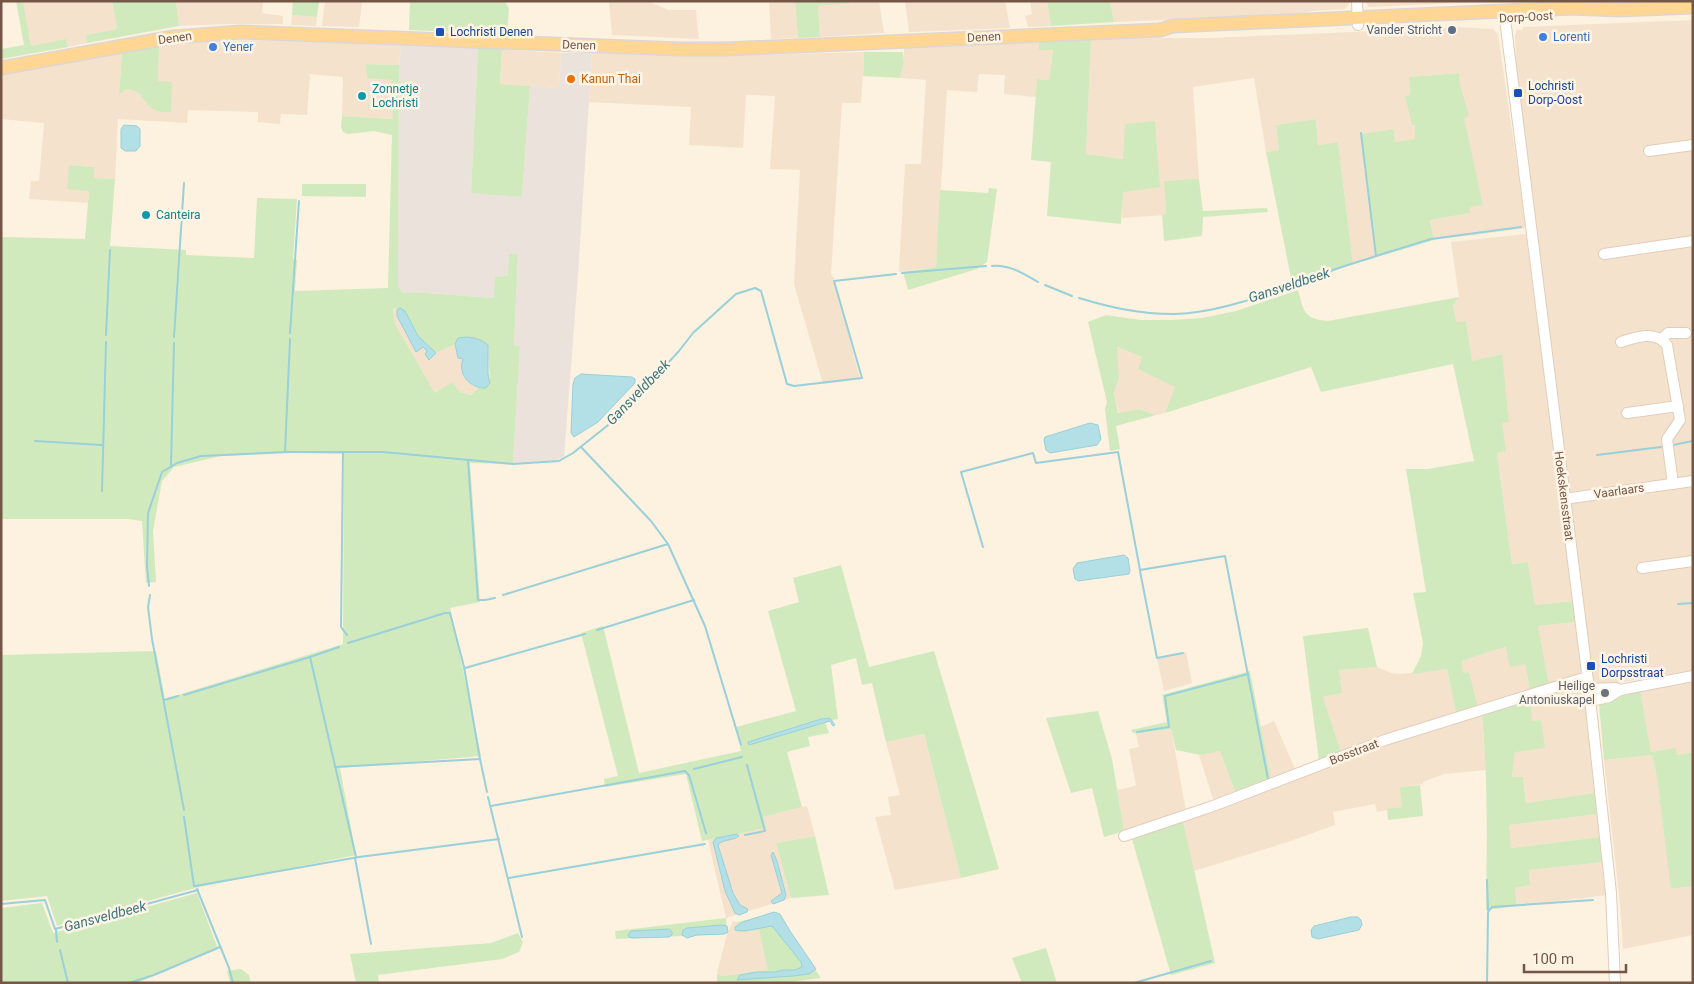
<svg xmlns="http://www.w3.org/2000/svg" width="1694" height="984" viewBox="0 0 1694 984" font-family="Roboto,sans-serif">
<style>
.residential{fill:#f5e2cd}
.industrial{fill:#ebe2db}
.green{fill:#d0eabe;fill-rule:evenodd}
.water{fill:#b3e0e7;stroke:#99d0d9}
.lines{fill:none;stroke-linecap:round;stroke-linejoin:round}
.stream{stroke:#99d0d9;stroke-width:2}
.minor-casing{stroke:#e1cdbb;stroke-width:12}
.major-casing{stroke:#ded6d3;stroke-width:15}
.minor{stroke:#fff;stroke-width:10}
.major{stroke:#ffd694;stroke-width:12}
.service-dot{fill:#5c6f8a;stroke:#fff5e6;stroke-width:2}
.transit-dot{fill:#1a4fb4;stroke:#fff5e6;stroke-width:2}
.shop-dot{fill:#3f7fe0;stroke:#fff5e6;stroke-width:2}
.food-dot{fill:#e8710a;stroke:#fff5e6;stroke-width:2}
.culture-dot{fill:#0f9aa8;stroke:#fff5e6;stroke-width:2}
.worship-dot{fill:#6b7280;stroke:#fff5e6;stroke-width:2}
.labels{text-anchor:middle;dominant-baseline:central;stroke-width:5;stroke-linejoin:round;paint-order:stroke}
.street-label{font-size:12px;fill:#745646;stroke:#fff5e6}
.service-label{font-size:12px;fill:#4e5e75;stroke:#fff5e6;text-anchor:end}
.transit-label{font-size:12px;fill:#164399;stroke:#fff5e6;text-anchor:start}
.shop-label{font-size:12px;fill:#366cbe;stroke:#fff5e6;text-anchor:start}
.food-label{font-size:12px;fill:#c56008;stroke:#fff5e6;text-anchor:start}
.culture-label{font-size:12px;fill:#0d838f;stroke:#fff5e6;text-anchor:start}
.worship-label{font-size:12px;fill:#5b616d;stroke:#fff5e6;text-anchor:end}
.water-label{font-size:14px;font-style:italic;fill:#3c7782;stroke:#fff5e6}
</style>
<rect width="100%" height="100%" fill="#fdf1df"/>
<g class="residential">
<polygon points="23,1 112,1 117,29 87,35 87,43 68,47 66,40 31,46"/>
<polygon points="176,1 263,1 262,13 283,16 283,24 227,24 179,26"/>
<polygon points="325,1 362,2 359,27 322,26"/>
<polygon points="609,1 648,1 668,10 696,10 699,39 612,35"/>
<polygon points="769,1 795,1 798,38 771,39"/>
<polygon points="867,1 879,1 884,33 820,37 818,6"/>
<polygon points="905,1 1005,1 1010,28 909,32"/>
<polygon points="1030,1 1047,1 1051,26 1028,27 1025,16 1032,14"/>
<polygon points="1110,1 1350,1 1350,2 1345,9 1312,11 1300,14 1114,22"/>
<polygon points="1365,1 1503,1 1369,7"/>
<polygon points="292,15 317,17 316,26 291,25"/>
<polygon points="1693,20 1693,670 1594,687 1517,78 1515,35 1517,30 1523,30 1523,27"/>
<polygon points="1456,27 1493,29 1498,34 1526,228 1434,240 1430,220 1470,213 1464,117 1468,116 1460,84 1459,73 1409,77 1410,96 1406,96 1412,125 1415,124 1416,139 1395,142 1394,129 1362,134 1377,257 1353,264 1338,142 1318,145 1316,119 1276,125 1279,150 1266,152 1254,78 1193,87 1199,180 1164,181 1166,215 1122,218 1123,159 1086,154 1091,40 1155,37 1165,38 1210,38 1398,30 1398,32 1433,31 1443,28"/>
<polygon points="300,40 401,46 399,65 367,64 393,79 393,119 342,116 343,77 310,74 307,115 281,114 280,124 258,122 258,112 188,110 187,123 118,119 115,179 94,178 94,167 69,165 89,191 88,203 29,199 31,181 39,181 44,123 1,119 1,75 122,52 119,95 126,89 135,90 142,95 158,81 159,46 209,41"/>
<polygon points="1039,42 1039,50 1053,50 1049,80 1037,79 1036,97 1004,94 1005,75 979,74 977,92 947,90 936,267 899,272 905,164 921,164 926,80 900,78 904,62 904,48"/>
<polygon points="502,49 561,53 559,88 500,84"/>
<polygon points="864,52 861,103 842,103 831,274 834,278 860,379 823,384 794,284 800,170 770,169 775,96 746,95 743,148 689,145 691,107 589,102 592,53 748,55"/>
<polygon points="1526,234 1573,601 1535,605 1528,562 1512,564 1497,453 1502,423 1509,422 1501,354 1472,362 1466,321 1456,323 1453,305 1459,297 1451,242"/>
<polygon points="393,307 400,308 397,310 428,351 425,354 429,359 436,353 455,344 456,352 463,359 461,364 462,368 471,385 478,388 471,395 460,392 435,393 395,324"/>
<polygon points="1116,347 1142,357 1139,369 1176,387 1165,413 1156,415 1139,409 1119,413 1114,393 1119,377"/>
<polygon points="1575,622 1581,669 1581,673 1578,676 1549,685 1538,626"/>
<polygon points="1507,647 1525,664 1530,691 1478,707 1469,673 1463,674 1462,661 1491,651"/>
<polygon points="1186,652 1192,683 1164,691 1157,658"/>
<polygon points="1377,667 1391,673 1400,674 1447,669 1456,713 1341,752 1323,697 1342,693 1339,670"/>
<polygon points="1693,680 1693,752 1677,755 1676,749 1651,752 1640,689"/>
<polygon points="1580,684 1585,688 1595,793 1526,803 1523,778 1512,778 1515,751 1521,750 1541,720 1532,721 1531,699"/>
<polygon points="1482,714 1486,770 1444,774 1423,782 1423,784 1401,787 1402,807 1377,812 1375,804 1333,812 1335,825 1285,843 1194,871 1183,821 1368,751"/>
<polygon points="1274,721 1296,771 1271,781 1260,727"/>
<polygon points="1171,729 1186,811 1124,831 1117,790 1131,787 1136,785 1129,749 1139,747 1136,734"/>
<polygon points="924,734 961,878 895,890 875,817 891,815 888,797 900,795 886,742"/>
<polygon points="1220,751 1236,794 1214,802 1199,755"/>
<polygon points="1652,755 1657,777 1672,889 1693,886 1693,935 1623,949 1620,904 1604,760"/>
<polygon points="807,806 815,836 776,843 791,898 726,918 708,840 765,828 762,817"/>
<polygon points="1597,814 1600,837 1511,848 1508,825"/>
<polygon points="1604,862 1607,895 1517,906 1515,888 1530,885 1529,870"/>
<polygon points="733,921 738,922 737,933 759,930 769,970 722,976 717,973 727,934"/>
</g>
<polygon class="industrial" points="401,46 478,48 471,192 522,197 530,86 559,88 561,53 592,53 578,275 564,457 552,462 513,464 520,346 514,345 518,254 508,276 494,298 413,292 403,293 398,287 399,65"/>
<g class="green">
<polygon points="16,1 23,1 31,46 66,39 68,47 1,59 1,49 24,45"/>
<polygon points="112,1 176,1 179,26 87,43 86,35 117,29"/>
<polygon points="293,1 319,1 317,17 292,15"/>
<polygon points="410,1 505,1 509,9 507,34 409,30"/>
<polygon points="795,1 849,1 850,3 818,6 820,37 798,38"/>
<polygon points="1047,1 1110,1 1114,22 1051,26"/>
<polygon points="1091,40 1086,154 1123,159 1125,124 1155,121 1160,187 1123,192 1121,224 1047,216 1051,162 1031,160 1037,79 1049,80 1053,50 1039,50 1039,42"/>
<path d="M159,46L158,81L172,82L171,112C166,112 159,112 155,110C139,102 147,91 126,89L119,95L122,52Z"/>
<polygon points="478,48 502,49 500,84 530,86 522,197 471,193"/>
<polygon points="864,52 903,52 904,62 900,78 863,76"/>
<path d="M366,64L399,65L398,287L403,293L412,292L494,298L495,277L508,276L509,254H518L514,345L520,346L513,464L470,463L480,602L450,608L481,756L340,768L356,855L195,888L57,926L47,896L1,901V655L156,651L165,699L343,644L344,454L293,453L221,456L174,467L162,481L153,531L156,582L146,583L142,521L128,519H1V237L85,239L89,191L67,189L69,165L94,167V178L115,179L110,246L186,250V255L254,258L257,198L297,199L293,259L297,260L295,291L388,288L392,135L374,131L348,134L343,132L341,127L342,116L393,119L392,80L367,78ZM393,308L405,311L418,336L436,353L455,344L458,338H474L488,345L490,384L486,388H478L471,395L460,392L452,382L435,393L395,324Z"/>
<polygon points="1459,73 1460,84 1469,116 1464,118 1483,205 1470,207 1470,213 1430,220 1434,240 1377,257 1361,134 1394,129 1395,142 1415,139 1415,125 1412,125 1405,96 1410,95 1409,77"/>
<polygon points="1316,119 1318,145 1338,142 1353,264 1302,283 1292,283 1266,152 1279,150 1276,125"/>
<polygon points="1195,179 1199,180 1203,211 1267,208 1268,212 1203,217 1202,236 1164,241 1162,215 1166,214 1164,181"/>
<polygon points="302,184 366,184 366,197 302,196"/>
<polygon points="989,188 997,189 987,262 977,269 908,290 903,272 936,267 940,190 988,193"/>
<path d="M1298,290C1304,311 1303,319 1328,321L1459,297L1453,305L1456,322L1466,321L1472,361L1502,354L1509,422L1502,423L1506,451L1497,453L1512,564L1528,562L1535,605L1573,601L1575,622L1538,626L1549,685L1530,691L1525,664L1510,667L1506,647L1491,651L1462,661L1463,673L1469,672L1478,707L1456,713L1447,669L1412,674L1421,656L1423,643L1413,593L1426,592L1406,469H1428L1474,461L1453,364L1321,392L1311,367L1165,413L1175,387L1138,369L1142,357L1117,347L1119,377L1114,393L1118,413L1139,409L1156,415L1116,426L1120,449L1110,451L1105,409L1107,402L1088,322L1106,315L1141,320H1171L1202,318L1236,311Z"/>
<polygon points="841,565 869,667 934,651 999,869 961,878 924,734 886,742 872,683 862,685 856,658 831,665 838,719 825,722 829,733 808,737 810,746 787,752 802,807 763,817 766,828 702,841 686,774 605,787 604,779 618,776 581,633 603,626 639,773 741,751 736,727 796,711 768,611 799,602 793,578"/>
<polygon points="1368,628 1377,667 1339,670 1342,693 1323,697 1341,752 1319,761 1303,636"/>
<polygon points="1250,671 1271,781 1236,794 1220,751 1201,755 1176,750 1171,729 1136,734 1132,732 1131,730 1167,722 1162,695"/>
<polygon points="1640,689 1651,752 1676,748 1677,755 1693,752 1693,886 1671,889 1657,777 1652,755 1604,760 1599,704 1606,700"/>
<path d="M1531,699L1532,721L1541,720L1545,748L1515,752L1512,777H1523L1526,803L1595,793L1597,814L1509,825L1511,848L1600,837L1604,862L1529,870L1530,885L1515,888L1517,906L1486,910C1487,845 1488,779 1482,714Z"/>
<polygon points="1098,711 1112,759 1124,831 1104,837 1092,788 1071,793 1046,718"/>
<polygon points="1420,785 1423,816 1388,820 1387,809 1402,807 1400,787"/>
<polygon points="1183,821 1215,963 1171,975 1132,839"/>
<polygon points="815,836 829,895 791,898 776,843"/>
<polygon points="197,893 218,949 137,983 1,983 1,908 42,903 53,933"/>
<polygon points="776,912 821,978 782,983 717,983 717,973 722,976 768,970 759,930 737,933 738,922"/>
<polygon points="726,918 727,934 616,939 615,931"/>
<polygon points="518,933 523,942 519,952 502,959 378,975 379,983 356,983 350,954 491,943"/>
<polygon points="1046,948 1057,983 1022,983 1012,958"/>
<polygon points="241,969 249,975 251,983 230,983 227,971"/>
</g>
<g class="water">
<polygon points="124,125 137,126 140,129 140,146 136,151 125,151 121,148 121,129"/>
<polygon points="400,308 405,311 418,336 436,353 429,360 425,354 427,351 423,347 416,352 397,316 397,310"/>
<path d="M467,337C475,338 481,339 488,345V374L490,383L486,388C471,389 457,375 463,359L458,358L455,344L458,338Z"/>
<polygon points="581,374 632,377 635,379 635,383 598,422 574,437 571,433 573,384 575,378"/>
<polygon points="1090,423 1098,425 1101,439 1097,445 1050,453 1046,450 1044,440 1045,437"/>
<polygon points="1124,555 1128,558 1130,571 1129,574 1078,581 1075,579 1073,569 1077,563"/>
<polygon points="830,718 835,725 833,726 830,721 749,745 748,742 821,719"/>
<path d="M737,834L739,836C733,841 722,839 718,845L733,893L740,905L748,909L747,912L739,915L735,913L725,891L713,842L716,838Z"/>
<polygon points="773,852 777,861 786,895 784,900 773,904 771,901 782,893 771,855"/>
<polygon points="774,912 780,914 790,931 816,969 809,974 793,976 737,980 740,975 757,972 775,972 783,970 795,970 802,967 801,962 772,926 744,931 735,930 735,927 743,922"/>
<polygon points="1351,917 1358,917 1361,920 1362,925 1359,930 1318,939 1312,937 1311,930 1314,926"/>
<polygon points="721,925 727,926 728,932 724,934 697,935 687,938 682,935 683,930 687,928"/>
<polygon points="669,929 672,932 672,935 669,937 633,938 629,937 628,935 631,931"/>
</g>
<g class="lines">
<g class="stream">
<polyline points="1376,256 1431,239 1521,227"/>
<path d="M992,266C1009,264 1024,274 1038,282"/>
<polyline points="902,273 986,266"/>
<polyline points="1045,285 1072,296"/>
<path d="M1079,298C1112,308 1140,314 1173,314C1218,314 1276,291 1317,276C1336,268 1356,263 1376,256L1361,133"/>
<polyline points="290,333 299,201"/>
<polyline points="106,335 110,250"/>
<polyline points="174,337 184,183"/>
<polyline points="35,441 102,445"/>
<polyline points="1673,445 1693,441"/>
<polyline points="581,447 651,521 668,544 705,626 741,745"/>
<polyline points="285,452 290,339"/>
<polyline points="343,452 341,627 347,635"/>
<polyline points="1597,455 1661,447"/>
<polyline points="468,461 478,600 485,600 495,598"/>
<polyline points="171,465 174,343"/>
<polyline points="102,491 106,342"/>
<polyline points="983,547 961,472 1033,453 1036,463 1118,452 1140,570 1225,556 1268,779"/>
<polyline points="1140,571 1157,658 1183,653"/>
<polyline points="149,586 147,566 148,513 162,472 177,463 201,456 285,452 383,452 513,464 559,461 573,453 617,418 679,351 693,333 736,294 755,288 761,291 787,384 794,386 862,378 834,281 896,274"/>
<polyline points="150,595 148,607 152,639 184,810"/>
<polyline points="503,595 668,544"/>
<polyline points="1678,604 1693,603"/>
<polyline points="597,630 694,600"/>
<polyline points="348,643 445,613 450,613 464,667 480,759 487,792"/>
<polyline points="310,657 356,857"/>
<polyline points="465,668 585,634"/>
<polyline points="184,695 310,657 339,647"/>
<polyline points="164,700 178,696"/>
<polyline points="1137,732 1169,727 1165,696 1248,674"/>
<polyline points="335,767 480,759"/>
<polyline points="694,769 742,757"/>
<polyline points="488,797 522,937"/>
<polyline points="491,806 685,771 689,775 706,833"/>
<polyline points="184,817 194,886"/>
<polyline points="745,835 765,831 747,765"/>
<polyline points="355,858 371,944"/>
<polyline points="509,878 705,844"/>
<polyline points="1487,880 1488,910"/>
<polyline points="195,886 359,857 499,839"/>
<polyline points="197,889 229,968 233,983"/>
<polyline points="1,904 45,900 55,929 198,890"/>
<polyline points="56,930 57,942"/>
<polyline points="60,950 68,983"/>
<polyline points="129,983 154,975 220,947"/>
<polyline points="1134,983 1211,961"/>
<polyline points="1487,983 1488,912 1492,907 1593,900"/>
</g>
<g class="minor-casing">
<g id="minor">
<polyline points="1357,1 1358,25"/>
<polyline points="1504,11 1589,689 1611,893 1615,983"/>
<polyline points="1649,151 1693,145"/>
<polyline points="1604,254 1693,241"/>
<polyline points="1662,339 1668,333 1686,333"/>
<path d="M1621,342C1636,337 1656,330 1667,345L1680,420L1667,439L1673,484"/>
<polyline points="1627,413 1678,406"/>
<polyline points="1564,499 1693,481"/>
<polyline points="1642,568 1693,561"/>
<polyline points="1589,689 1616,688 1620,690 1693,676"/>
<polyline points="1590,701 1609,697 1620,690"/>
<polyline points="1124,836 1213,806 1385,740 1587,677"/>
</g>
</g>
<g class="major-casing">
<polyline id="major" points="1,68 173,37 241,32 680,49 726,49 1160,30 1173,26 1573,8 1618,10 1693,7"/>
</g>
<use href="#minor" class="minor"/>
<use href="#major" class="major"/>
</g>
<circle class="service-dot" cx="1452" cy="30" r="5"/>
<g class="transit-dot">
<rect x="435" y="27" width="10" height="10" rx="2.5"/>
<rect x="1513" y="88" width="10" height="10" rx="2.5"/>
<rect x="1586" y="661" width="10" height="10" rx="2.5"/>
</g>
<g class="shop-dot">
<circle cx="1543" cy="37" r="5"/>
<circle cx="213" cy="47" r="5"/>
</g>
<circle class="food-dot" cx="571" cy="79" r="5"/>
<g class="culture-dot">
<circle cx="362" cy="96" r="5"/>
<circle cx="146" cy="215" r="5"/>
</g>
<circle class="worship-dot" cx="1605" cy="693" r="5"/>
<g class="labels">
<g class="street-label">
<text transform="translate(1526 17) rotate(-3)">Dorp-Oost</text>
<text transform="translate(984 37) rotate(-3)">Denen</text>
<text transform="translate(175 38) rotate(-8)">Denen</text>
<text transform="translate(579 45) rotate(2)">Denen</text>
<text transform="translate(1619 491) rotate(-8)">Vaarlaars</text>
<text transform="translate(1564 496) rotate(83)">Hoekskensstraat</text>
<text transform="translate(1354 752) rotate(-21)">Bosstraat</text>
</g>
<g class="service-label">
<text x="1442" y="30">Vander Stricht</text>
</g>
<g class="transit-label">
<text x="450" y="32">Lochristi Denen</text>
<text x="1528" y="86">Lochristi<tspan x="1528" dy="14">Dorp-Oost</tspan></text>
<text x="1601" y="659">Lochristi<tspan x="1601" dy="14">Dorpsstraat</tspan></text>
</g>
<g class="shop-label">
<text x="1553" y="37">Lorenti</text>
<text x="223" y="47">Yener</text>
</g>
<g class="food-label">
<text x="581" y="79">Kanun Thai</text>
</g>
<g class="culture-label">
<text x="372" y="89">Zonnetje<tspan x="372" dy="14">Lochristi</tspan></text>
<text x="156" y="215">Canteira</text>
</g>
<g class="worship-label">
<text x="1595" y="686">Heilige<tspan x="1595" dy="14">Antoniuskapel</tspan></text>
</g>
<g class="water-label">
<text transform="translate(1289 285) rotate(-18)">Gansveldbeek</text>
<text transform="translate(638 392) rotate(-46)">Gansveldbeek</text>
<text transform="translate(105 916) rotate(-15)">Gansveldbeek</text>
</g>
</g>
<rect width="1694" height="984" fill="none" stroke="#745646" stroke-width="5"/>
<path d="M1524 964v8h102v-8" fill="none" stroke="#745646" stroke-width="2.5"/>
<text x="1532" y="964" font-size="15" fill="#745646" stroke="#fff5e6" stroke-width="4" paint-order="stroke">100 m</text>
</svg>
